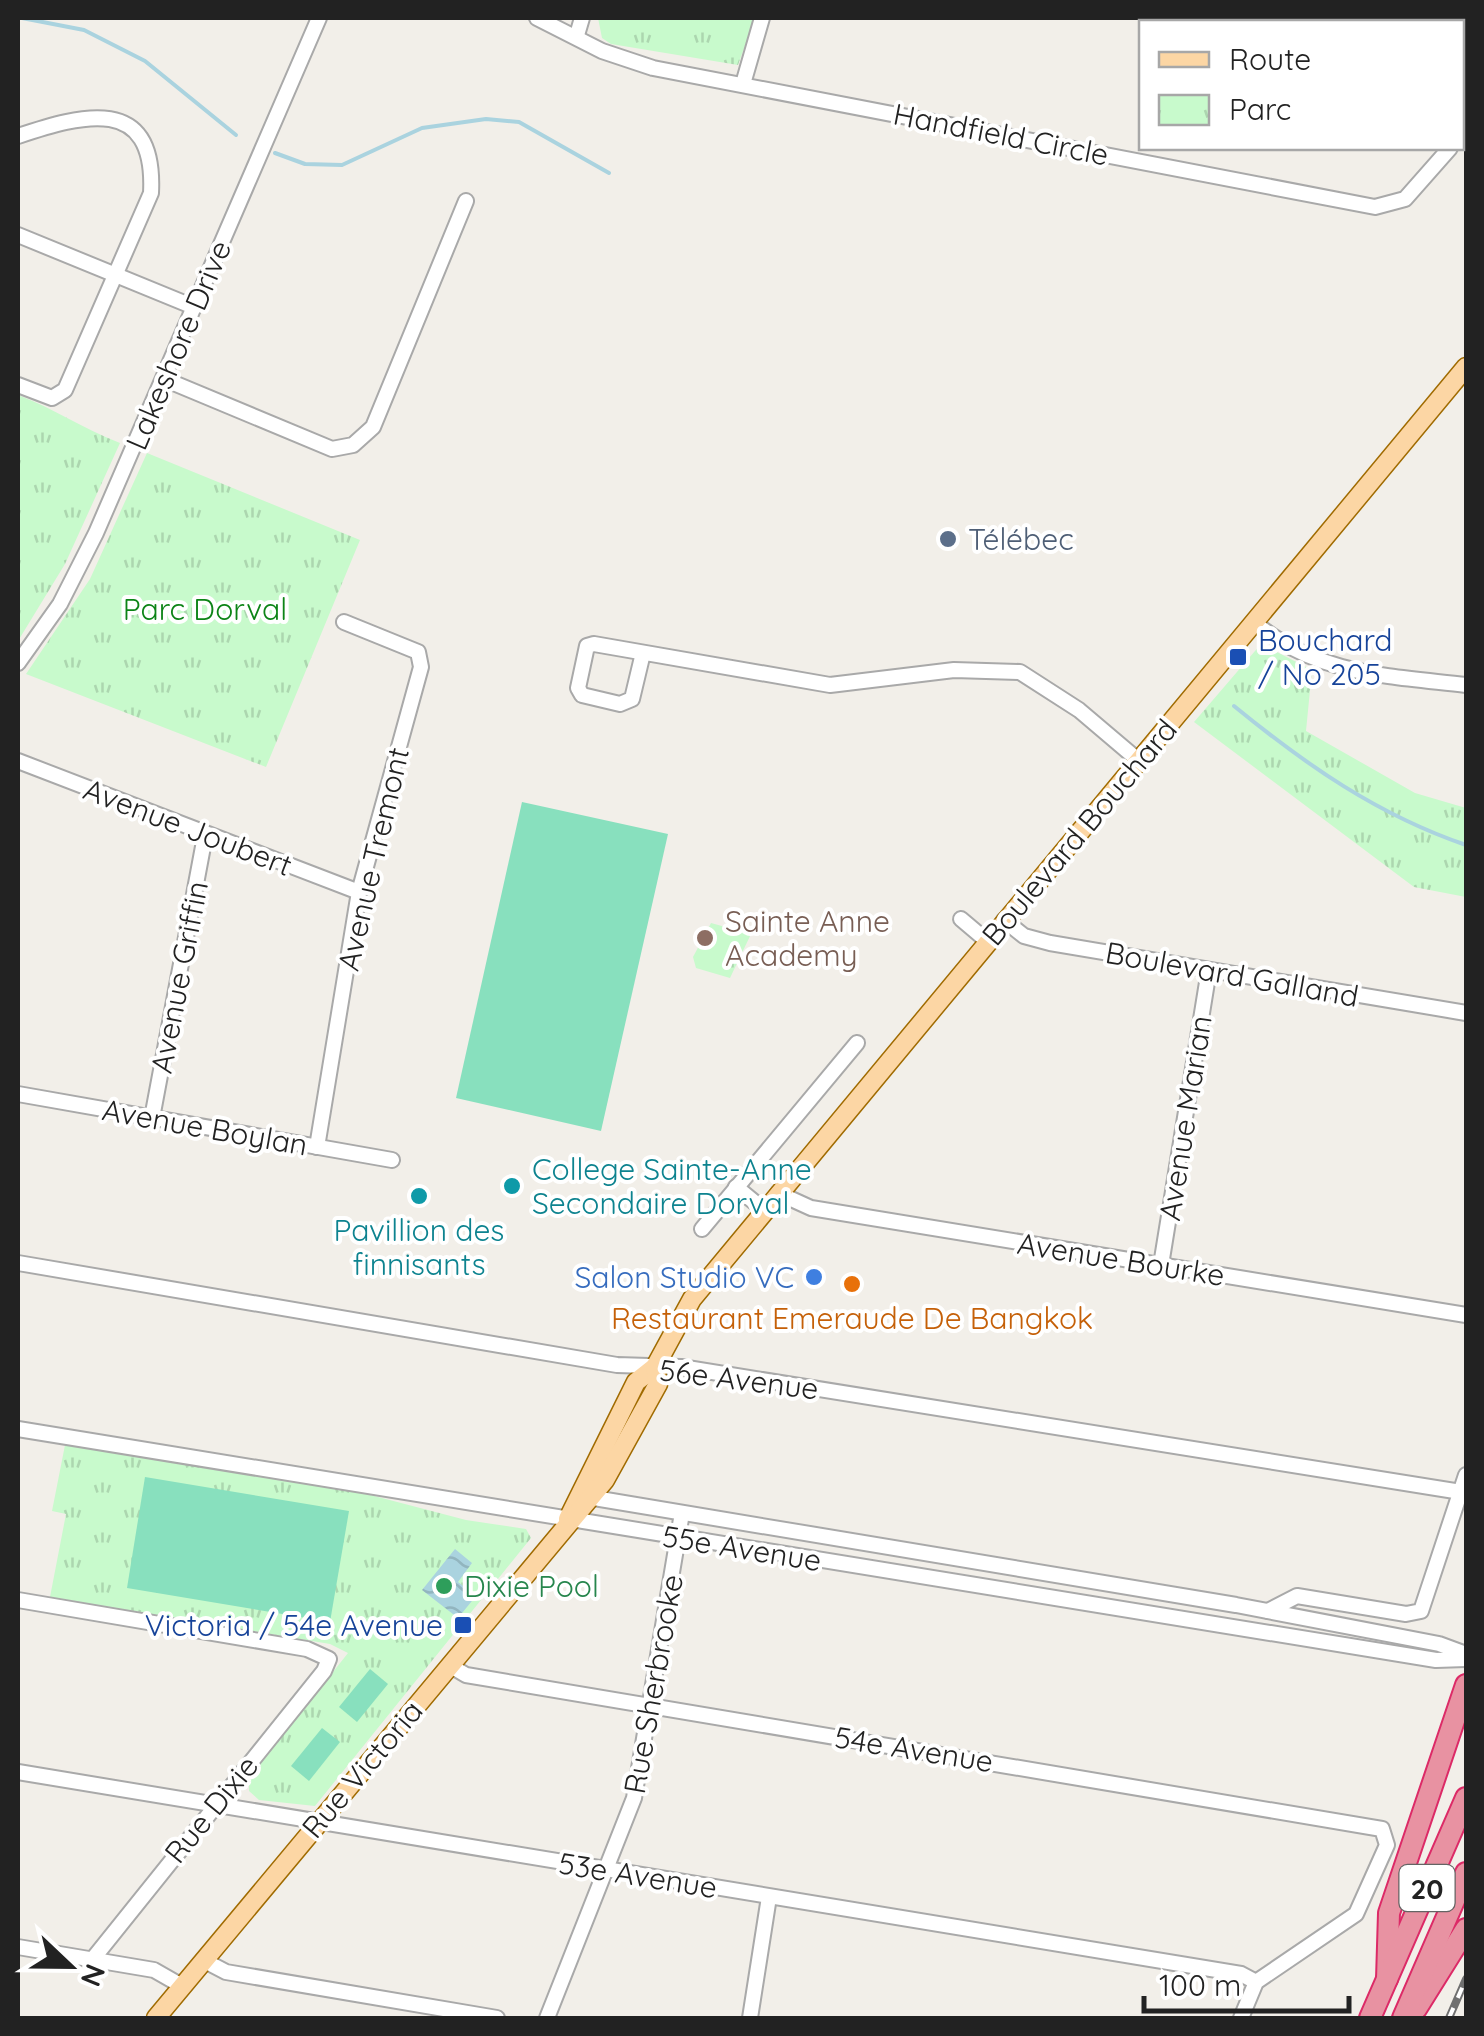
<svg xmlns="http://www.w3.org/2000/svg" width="1484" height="2036" viewBox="0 0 1484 2036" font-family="Quicksand,sans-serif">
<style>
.park{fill:url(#park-tufts)}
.pitch{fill:#88e0be}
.water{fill:url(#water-waves)}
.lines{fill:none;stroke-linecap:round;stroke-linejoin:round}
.stream{stroke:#aad3df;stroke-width:4}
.minor-casing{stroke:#a9a9a9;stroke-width:18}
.major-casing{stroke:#a06b00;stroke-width:21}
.highway-casing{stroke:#dc2a67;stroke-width:24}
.minor{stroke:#fff;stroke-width:14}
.major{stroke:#fcd6a4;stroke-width:18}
.highway{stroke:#e892a2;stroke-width:20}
.rail-casing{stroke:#707070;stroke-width:8}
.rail{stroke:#fff;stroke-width:4;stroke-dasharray:11;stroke-linecap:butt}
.service-dot{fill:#5c6f8a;stroke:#fff;stroke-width:4}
.transit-dot{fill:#1a4fb4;stroke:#fff;stroke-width:4}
.education-dot{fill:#8d6e63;stroke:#fff;stroke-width:4}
.culture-dot{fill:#0f9aa8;stroke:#fff;stroke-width:4}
.shop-dot{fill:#3f7fe0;stroke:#fff;stroke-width:4}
.food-dot{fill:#e8710a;stroke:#fff;stroke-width:4}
.leisure-dot{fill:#2e9e5b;stroke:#fff;stroke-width:4}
.labels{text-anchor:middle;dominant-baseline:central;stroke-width:8;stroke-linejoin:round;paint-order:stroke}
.shield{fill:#fff;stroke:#646464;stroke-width:2.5}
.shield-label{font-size:28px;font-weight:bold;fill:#222}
.street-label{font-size:30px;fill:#222;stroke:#fff}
.service-label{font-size:30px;fill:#4e5e75;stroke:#fff;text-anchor:start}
.park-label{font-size:30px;fill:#0c8416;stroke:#fff}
.transit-label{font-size:30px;fill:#164399;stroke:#fff;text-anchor:start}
.education-label{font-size:30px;fill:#785e54;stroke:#fff;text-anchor:start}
.culture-label{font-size:30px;fill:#0d838f;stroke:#fff;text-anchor:start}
.shop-label{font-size:30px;fill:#366cbe;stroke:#fff;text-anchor:end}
.food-label{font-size:30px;fill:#c56008;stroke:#fff}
.leisure-label{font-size:30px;fill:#27864d;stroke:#fff;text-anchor:start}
</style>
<defs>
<pattern id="park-tufts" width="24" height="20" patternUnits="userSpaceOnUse" patternTransform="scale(2.5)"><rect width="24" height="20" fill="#c8facc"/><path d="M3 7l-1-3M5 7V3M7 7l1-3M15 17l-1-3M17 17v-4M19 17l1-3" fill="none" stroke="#acd6af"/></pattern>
<pattern id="water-waves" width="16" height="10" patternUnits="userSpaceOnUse" patternTransform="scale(2.5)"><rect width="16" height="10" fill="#aad3df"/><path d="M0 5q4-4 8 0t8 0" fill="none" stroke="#92b5bf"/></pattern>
</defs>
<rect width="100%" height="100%" fill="#f2efe9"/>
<g class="park">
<polygon points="598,18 755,18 738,65 611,44 602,38"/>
<path d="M18,395C55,409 82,428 120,443L65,564L18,641Z"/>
<polygon points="147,453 360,540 266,767 26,674 90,579"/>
<polygon points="1261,644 1312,670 1306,731 1415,793 1466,808 1466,897 1414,887 1194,722"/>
<polygon points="711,923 751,934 730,978 696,968 693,957"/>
<polygon points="65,1445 359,1492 466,1520 526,1529 531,1538 315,1806 259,1800 249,1791 249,1778 348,1653 330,1644 50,1597 66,1514 52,1511"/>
</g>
<g class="pitch">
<polygon points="522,802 668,834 601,1131 456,1098"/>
<polygon points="145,1477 349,1511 330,1622 127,1588"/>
<polygon points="370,1669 388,1684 357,1722 339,1707"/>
<polygon points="322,1728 340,1742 309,1781 291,1766"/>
</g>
<polygon class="water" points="455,1549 472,1563 458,1582 476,1596 458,1618 422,1590"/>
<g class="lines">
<g class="stream">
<polyline points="22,18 84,30 145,61 236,135"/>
<polyline points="275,153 305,164 342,165 422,128 486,119 519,122 609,173"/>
<path d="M1234,706C1306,765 1378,815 1466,845"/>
</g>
<g class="minor-casing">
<g id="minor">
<polyline points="537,18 602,51 653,68 1375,207 1405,199 1450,148"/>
<polyline points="577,35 582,18"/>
<polyline points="743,84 762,18"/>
<polyline points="1462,134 1466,128"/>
<path d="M18,136C81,115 156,93 151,193L65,390L52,398L18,385"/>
<polyline points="18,235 194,307"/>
<polyline points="164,379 332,449 353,445 373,427 466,201"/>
<path d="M1255,623C1317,675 1389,676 1466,685"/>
<polyline points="643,653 632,699 620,704 582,695 578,688 587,646 594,644 830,685 954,670 1020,672 1079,710 1138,760"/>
<polyline points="18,663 60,604 96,533 319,18"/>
<polyline points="18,761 359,892"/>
<polyline points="961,919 987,941"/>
<polyline points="1004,920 1024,936 1050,943 1466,1013"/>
<polyline points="18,1094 392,1160"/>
<polyline points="152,1118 205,836"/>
<polyline points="317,1147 359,892 421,667 418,652 344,622"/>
<polyline points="736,1187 764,1210"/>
<polyline points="778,1193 811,1208 1466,1315"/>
<polyline points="702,1229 857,1043"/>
<polyline points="18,1263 617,1365 681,1367 1461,1492"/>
<polyline points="1161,1265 1209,970"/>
<polyline points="18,1429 1436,1660 1466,1659"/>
<polyline points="582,1496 1236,1605 1439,1644 1466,1654"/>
<polyline points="18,1600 307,1649 329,1659 324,1671 92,1960"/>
<polyline points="1268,1611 1297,1596 1406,1614 1421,1611 1466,1475"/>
<polyline points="449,1665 466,1675 1382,1829 1387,1845 1356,1914 1256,1982 1241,2018"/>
<polyline points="18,1772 1241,1974 1256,1982"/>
<polyline points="18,1947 154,1970 182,1986"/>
<polyline points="203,1960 226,1972 497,2018"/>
<polyline points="547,2018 634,1798 682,1513"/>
<polyline points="750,2018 769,1897"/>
</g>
</g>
<g class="major-casing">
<g id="major">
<polyline points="568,1519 636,1382 655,1367 692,1299 1466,367"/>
<polyline points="156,2018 605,1480 658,1384 655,1367"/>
</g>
</g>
<g class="highway-casing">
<g id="highway">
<polyline points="1387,1979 1389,1913 1466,1685"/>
<polyline points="1416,2009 1466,1929"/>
<polyline points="1370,2018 1466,1798"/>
<polyline points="1403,2018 1466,1873"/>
</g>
</g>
<use href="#minor" class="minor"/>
<use href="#major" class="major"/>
<use href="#highway" class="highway"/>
<g class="rail-casing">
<polyline id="rail" points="1449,2018 1466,1979"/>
</g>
<use href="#rail" class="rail"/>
</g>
<circle class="service-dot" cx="948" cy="539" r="10"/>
<g class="transit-dot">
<rect x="1228" y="647" width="20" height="20" rx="5"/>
<rect x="453" y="1615" width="20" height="20" rx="5"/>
</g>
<circle class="education-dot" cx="705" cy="938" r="10"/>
<g class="culture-dot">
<circle cx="512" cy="1186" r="10"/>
<circle cx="419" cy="1196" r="10"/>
</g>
<circle class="shop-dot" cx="814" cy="1277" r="10"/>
<circle class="food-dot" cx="852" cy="1284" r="10"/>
<circle class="leisure-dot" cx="444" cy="1586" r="10"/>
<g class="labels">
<rect class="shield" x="1399.5" y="1865" width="55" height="46" rx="8"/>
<g class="shield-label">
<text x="1427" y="1888">20</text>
</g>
<g class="street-label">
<text transform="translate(1001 134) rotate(11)">Handfield Circle</text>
<text transform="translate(178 345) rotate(-67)">Lakeshore Drive</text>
<text transform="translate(188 827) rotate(21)">Avenue Joubert</text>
<text transform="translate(1079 832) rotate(-50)">Boulevard Bouchard</text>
<text transform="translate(373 859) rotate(-77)">Avenue Tremont</text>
<text transform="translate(1232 974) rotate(10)">Boulevard Galland</text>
<text transform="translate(179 977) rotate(-79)">Avenue Griffin</text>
<text transform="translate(1185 1118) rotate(-81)">Avenue Marian</text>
<text transform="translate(205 1127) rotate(10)">Avenue Boylan</text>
<text transform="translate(1121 1259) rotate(9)">Avenue Bourke</text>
<text transform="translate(739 1379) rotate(7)">56e Avenue</text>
<text transform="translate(742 1548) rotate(9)">55e Avenue</text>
<text transform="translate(653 1684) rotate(-80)">Rue Sherbrooke</text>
<text transform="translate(914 1749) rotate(9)">54e Avenue</text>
<text transform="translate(362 1769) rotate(-50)">Rue Victoria</text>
<text transform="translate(211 1809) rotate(-51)">Rue Dixie</text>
<text transform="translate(638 1875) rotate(9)">53e Avenue</text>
</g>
<g class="service-label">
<text x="968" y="539">Télébec</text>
</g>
<g class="park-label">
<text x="205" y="609">Parc Dorval</text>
</g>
<g class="transit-label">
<text x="1258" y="640">Bouchard<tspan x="1258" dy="34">/ No 205</tspan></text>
<text x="443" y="1625" text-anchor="end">Victoria / 54e Avenue</text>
</g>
<g class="education-label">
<text x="725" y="921">Sainte Anne<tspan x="725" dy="34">Academy</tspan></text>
</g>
<g class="culture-label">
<text x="532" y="1169">College Sainte-Anne<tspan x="532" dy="34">Secondaire Dorval</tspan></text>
<text x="419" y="1230" text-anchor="middle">Pavillion des<tspan x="419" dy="34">finnisants</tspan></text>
</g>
<g class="shop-label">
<text x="794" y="1277">Salon Studio VC</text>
</g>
<g class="food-label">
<text x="852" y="1318">Restaurant Emeraude De Bangkok</text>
</g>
<g class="leisure-label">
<text x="464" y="1586">Dixie Pool</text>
</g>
</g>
<rect width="1484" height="2036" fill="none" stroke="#222222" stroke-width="40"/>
<rect x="1139" y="20" width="325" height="130" fill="#ffffff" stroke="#a7a7a7" stroke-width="2.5"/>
<rect x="1159" y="52" width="50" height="15" fill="#fcd6a4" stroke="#a7a7a7" stroke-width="2.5"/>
<text x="1229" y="70" font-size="30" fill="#222222">Route</text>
<rect x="1159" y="95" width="50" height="30" fill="url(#park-tufts)" stroke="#a7a7a7" stroke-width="2.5"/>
<text x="1229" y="120" font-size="30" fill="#222222">Parc</text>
<g transform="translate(70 1966) rotate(112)" stroke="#ffffff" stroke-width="8" paint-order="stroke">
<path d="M0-8L18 38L0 25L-18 38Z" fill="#222222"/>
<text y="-15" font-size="28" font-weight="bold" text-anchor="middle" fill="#222222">N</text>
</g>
<path d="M1144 1996v15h205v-15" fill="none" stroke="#222222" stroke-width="5"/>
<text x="1159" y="1996" font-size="30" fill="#222222" stroke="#ffffff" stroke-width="8" paint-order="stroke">100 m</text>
</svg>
